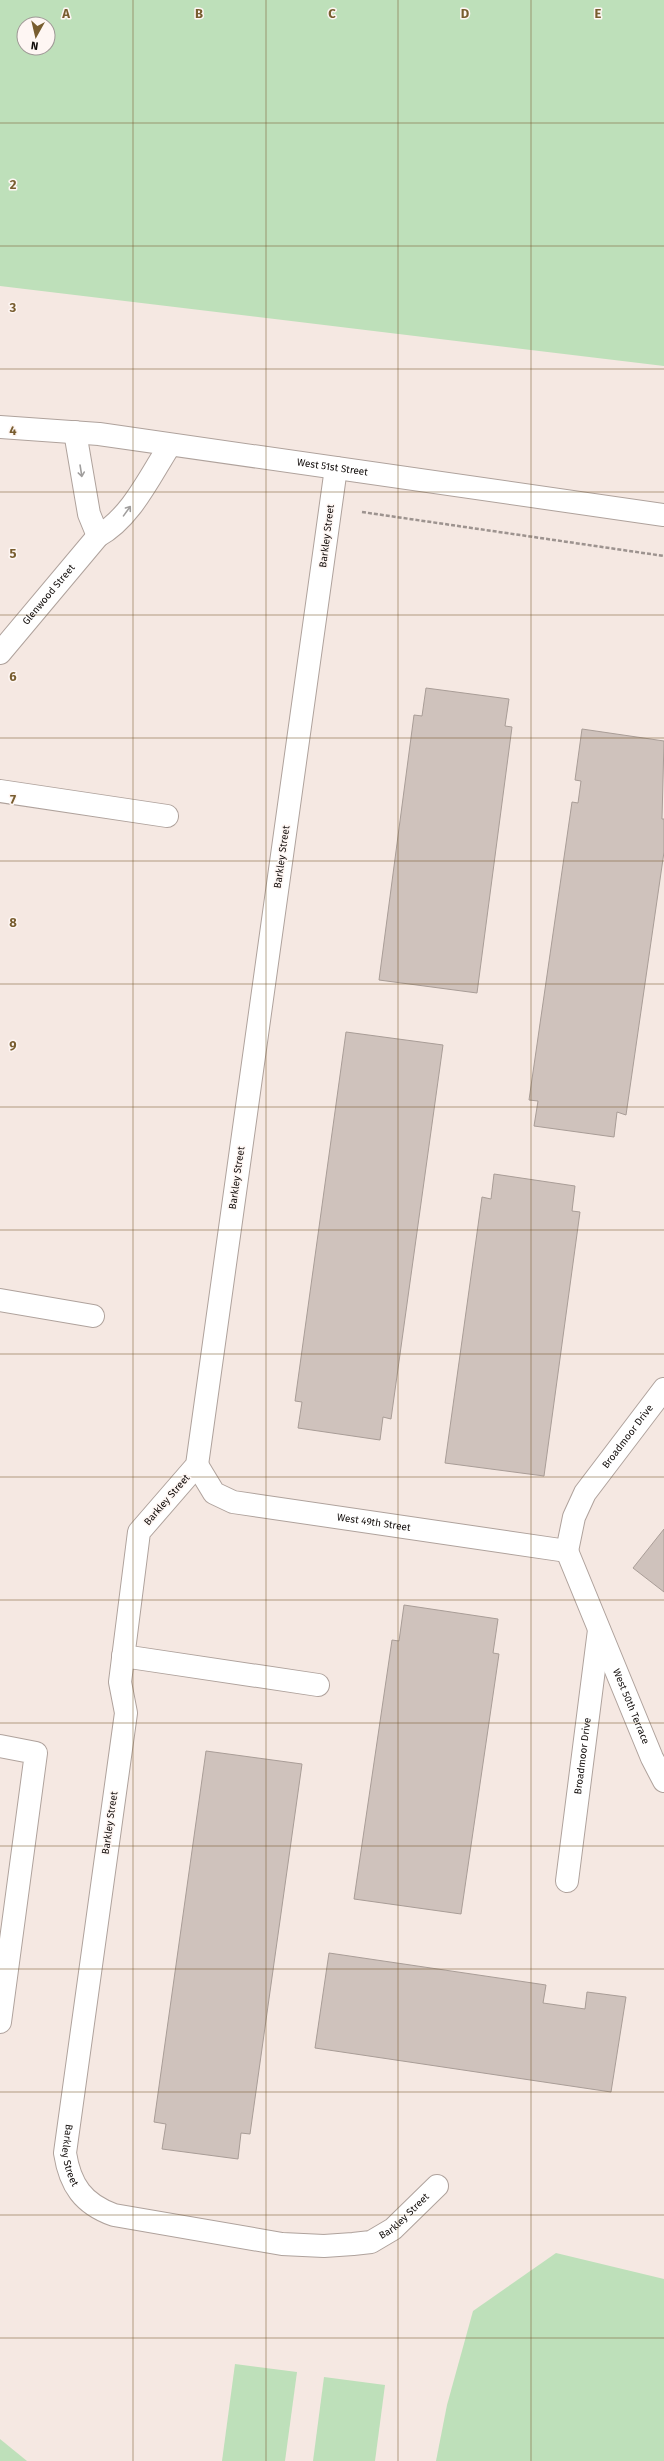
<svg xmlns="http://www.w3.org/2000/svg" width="664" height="2461" viewBox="0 0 664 2461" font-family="'Fira Sans',sans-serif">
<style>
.green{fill:#bee0ba;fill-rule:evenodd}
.building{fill:#cfc2bc;stroke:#a99d97}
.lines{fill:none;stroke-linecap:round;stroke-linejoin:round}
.minor-casing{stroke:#afa29c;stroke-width:24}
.path{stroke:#9d938f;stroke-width:2.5;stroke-dasharray:4 2;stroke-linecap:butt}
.minor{stroke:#fff;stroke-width:22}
.oneway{stroke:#a09e9d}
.grid{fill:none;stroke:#785d2f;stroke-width:1;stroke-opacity:0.55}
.labels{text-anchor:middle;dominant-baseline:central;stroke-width:3;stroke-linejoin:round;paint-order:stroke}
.street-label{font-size:10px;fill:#110c0a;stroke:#fef6f3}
.grid-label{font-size:13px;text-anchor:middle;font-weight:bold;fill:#785d2f;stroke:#fef6f3;stroke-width:3;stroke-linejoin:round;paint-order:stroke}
</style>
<rect width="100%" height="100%" fill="#f5e8e2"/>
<g class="green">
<path d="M0,0H664V366L0,286ZM24,24H48V48H24Z"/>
<polygon points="556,2253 664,2279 664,2461 436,2461 447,2405 473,2311"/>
<polygon points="235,2364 297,2372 285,2461 222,2461"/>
<polygon points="324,2377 385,2385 375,2461 313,2461"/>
<polygon points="0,2439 27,2461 0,2461"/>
</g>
<g class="building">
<polygon points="426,688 509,699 505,726 512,727 477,993 379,980 414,715 422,716"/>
<polygon points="582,729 664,741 662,819 664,819 664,852 626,1115 617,1112 614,1137 534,1126 538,1101 529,1100 572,802 578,803 581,781 575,780"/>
<polygon points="346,1032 443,1045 391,1419 383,1417 380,1440 298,1428 302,1402 295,1401"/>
<polygon points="494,1174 575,1186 572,1211 580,1212 544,1476 445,1463 482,1197 491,1199"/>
<polygon points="664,1529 664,1592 633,1568"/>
<polygon points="404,1605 498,1619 493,1653 499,1654 461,1914 354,1899 392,1640 399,1641"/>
<polygon points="206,1751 302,1764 250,2134 241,2133 238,2159 162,2149 166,2124 154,2122"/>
<polygon points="329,1953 546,1985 543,2003 585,2009 587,1992 626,1997 611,2092 315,2048"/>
</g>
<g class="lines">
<g class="minor-casing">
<g id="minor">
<path id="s1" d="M0,427L99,434L664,515"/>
<polyline points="75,432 89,514 98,536"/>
<path id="s2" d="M336,468L197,1465L139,1532L120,1682L126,1713L65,2153C70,2185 83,2204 114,2215L282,2244L324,2246L353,2244L371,2242L393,2229L437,2186"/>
<path id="s3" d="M0,653L98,536C131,518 150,476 170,445"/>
<polyline points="0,791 167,816"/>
<polyline points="0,1300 93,1316"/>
<path id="s4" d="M197,1465L214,1493L233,1502L567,1551"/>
<path id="s5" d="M567,1551L652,1758L664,1781"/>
<path id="s6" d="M567,1551L574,1517L585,1493L664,1389"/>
<polyline points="123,1656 318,1685"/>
<polyline points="0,1746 36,1753 0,2022"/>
<path id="s7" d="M567,1881L599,1630"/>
</g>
</g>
<polyline class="path" points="362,512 664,556"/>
<use href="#minor" class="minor"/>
</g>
<defs><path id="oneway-shaft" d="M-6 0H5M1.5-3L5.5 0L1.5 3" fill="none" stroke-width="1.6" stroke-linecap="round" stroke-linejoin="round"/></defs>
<g class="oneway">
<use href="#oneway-shaft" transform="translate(81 471) rotate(81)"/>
<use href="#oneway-shaft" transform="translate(127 511) rotate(-54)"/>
</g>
<path class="grid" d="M133,0V2461M266,0V2461M398,0V2461M531,0V2461M0,123H664M0,246H664M0,369H664M0,492H664M0,615H664M0,738H664M0,861H664M0,984H664M0,1107H664M0,1230H664M0,1354H664M0,1477H664M0,1600H664M0,1723H664M0,1846H664M0,1969H664M0,2092H664M0,2215H664M0,2338H664"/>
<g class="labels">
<g class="street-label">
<text stroke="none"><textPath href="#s1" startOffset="335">West 51st Street</textPath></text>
<text transform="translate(327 536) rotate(-83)">Barkley Street</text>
<text stroke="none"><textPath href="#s3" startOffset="76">Glenwood Street</textPath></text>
<text transform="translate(282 857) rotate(-82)">Barkley Street</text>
<text transform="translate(237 1178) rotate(-82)">Barkley Street</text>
<text stroke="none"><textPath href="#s6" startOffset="132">Broadmoor Drive</textPath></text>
<text transform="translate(167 1500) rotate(-49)">Barkley Street</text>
<text stroke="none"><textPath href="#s4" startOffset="196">West 49th Street</textPath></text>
<text stroke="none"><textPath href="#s5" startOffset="168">West 50th Terrace</textPath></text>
<text stroke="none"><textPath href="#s7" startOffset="126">Broadmoor Drive</textPath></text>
<text transform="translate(110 1823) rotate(-82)">Barkley Street</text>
<text stroke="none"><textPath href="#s2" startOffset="1725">Barkley Street</textPath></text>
<text stroke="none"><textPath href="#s2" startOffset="2108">Barkley Street</textPath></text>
</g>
</g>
<g class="grid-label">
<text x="66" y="18">A</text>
<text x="199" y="18">B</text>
<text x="332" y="18">C</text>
<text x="465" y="18">D</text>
<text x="598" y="18">E</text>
<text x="13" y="189">2</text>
<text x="13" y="312">3</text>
<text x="13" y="435">4</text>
<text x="13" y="558">5</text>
<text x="13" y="681">6</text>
<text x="13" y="804">7</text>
<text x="13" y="927">8</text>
<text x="13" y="1050">9</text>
</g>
<g transform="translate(36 36) rotate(188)"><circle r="19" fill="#fef6f3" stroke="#9f9896"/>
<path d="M0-3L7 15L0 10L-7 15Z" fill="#785d2f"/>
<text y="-6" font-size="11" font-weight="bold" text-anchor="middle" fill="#110c0a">N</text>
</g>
</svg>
